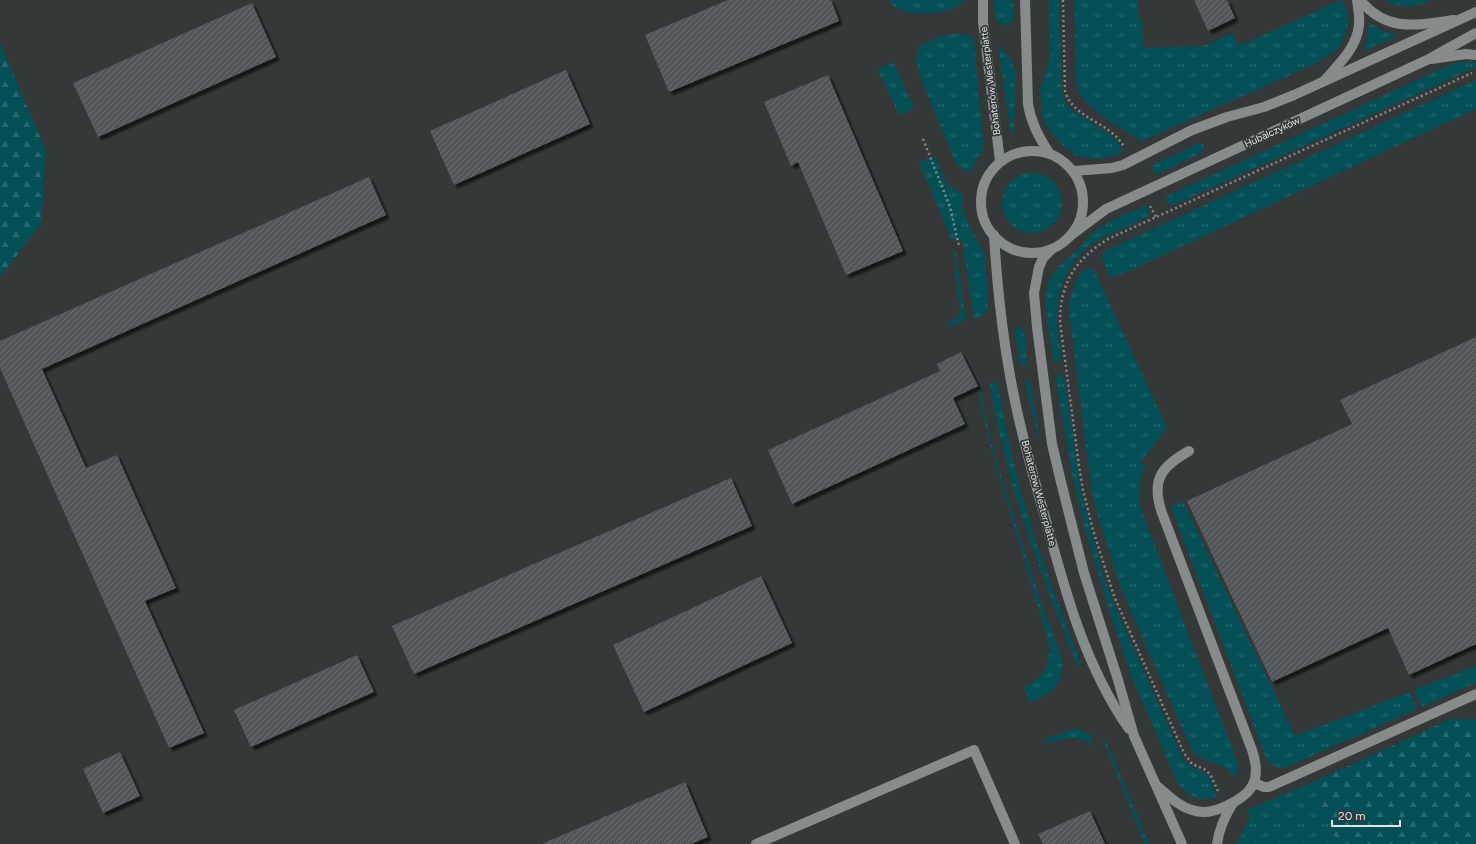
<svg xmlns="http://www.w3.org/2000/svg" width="1476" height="844" viewBox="0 0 1476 844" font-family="Figtree,sans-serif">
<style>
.grass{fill:url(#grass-tufts)}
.forest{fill:url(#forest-firs)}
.building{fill:url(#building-hatch);filter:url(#shadow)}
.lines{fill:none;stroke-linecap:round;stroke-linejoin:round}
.path{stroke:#858888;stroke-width:2.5;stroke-dasharray:2 3;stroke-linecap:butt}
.service{stroke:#878b8b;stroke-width:10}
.minor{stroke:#878b8b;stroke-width:10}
.tertiary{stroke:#878b8b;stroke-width:10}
.secondary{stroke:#878b8b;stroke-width:10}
.labels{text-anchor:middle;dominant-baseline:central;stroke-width:3.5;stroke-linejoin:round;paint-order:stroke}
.street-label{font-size:10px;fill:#e1e3e4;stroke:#343838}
</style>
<defs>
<pattern id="grass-tufts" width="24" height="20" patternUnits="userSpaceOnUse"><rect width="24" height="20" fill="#054f57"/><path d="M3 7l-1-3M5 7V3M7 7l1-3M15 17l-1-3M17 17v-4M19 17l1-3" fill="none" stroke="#29686f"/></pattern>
<pattern id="forest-firs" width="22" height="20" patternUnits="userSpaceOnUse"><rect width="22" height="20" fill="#054f57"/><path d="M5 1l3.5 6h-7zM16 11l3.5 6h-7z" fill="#29686f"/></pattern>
<pattern id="building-hatch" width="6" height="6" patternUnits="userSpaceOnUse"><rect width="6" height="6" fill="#535758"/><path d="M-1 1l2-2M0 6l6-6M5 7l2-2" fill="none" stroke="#6b6f70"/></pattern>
<filter id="shadow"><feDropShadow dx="3.5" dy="3.5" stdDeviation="1" flood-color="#0009"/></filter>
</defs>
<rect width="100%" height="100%" fill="#343838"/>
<g class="grass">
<path d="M888,0H965C952,15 921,16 903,11C897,9 892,5 888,0Z"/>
<path d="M994,0H1013V20L1009,25C993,27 995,11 994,0Z"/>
<polygon points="1049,0 1059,0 1062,93 1065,102 1071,109 1117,140 1123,152 1113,156 1096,159 1076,156 1061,144 1050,131 1042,117 1040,90 1050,57"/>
<path d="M1074,0H1137L1138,18H1142L1143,48L1204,46L1232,33L1239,46L1341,0H1342L1348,14V24L1342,43L1338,49L1313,65L1142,141C1126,132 1087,109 1079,93C1077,90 1077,85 1076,81Z"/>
<path d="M1386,0H1431C1416,7 1403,9 1387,2Z"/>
<polygon points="1371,24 1383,31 1395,34 1396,36 1365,51 1364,48 1367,39 1369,25"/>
<path d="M954,34C976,34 975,38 975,58L984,148L970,172L962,169L956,163L921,80L916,61L917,51L921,45L944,35Z"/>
<polygon points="998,45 1012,60 1015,72 1014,138 1011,132 1007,109"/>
<polygon points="893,62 914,108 900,116 877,69"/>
<polygon points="1460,62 1476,62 1476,67 1174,205 1168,204 1165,197 1445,67"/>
<polygon points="1476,80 1476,109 1127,272 1114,277 1109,276 1102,258 1103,253 1107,250"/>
<polygon points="1199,143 1204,145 1204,149 1201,153 1156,175 1151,166"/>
<polygon points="935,156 946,183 963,195 962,203 965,217 985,255 988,307 984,315 974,319 962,240 952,241 919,162"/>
<circle cx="1032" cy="203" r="30"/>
<path d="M1147,205L1149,213L1147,217C1131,226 1113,232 1097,241C1073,255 1059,282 1057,309C1055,326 1061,342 1061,358L1058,362H1054C1051,342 1044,311 1046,292C1049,271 1064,262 1078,249C1083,244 1087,238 1093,233C1108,220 1129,213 1147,205Z"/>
<polygon points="953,250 955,250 966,320 948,327 947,324 955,320 960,314"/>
<path d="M1090,268L1094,270L1167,428L1140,463L1145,467C1138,482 1137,497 1142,512L1237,761L1239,769L1235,776L1232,775C1226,763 1200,763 1192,751L1120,586L1097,513L1091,487L1069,311C1069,299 1076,269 1090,268Z"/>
<polygon points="1020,328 1024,328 1027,365 1021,365 1014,329"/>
<path d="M1055,375H1061L1065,381L1081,492L1104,578L1124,627L1184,761C1190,769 1201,768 1208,776C1212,782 1214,790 1217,797C1201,803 1187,796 1177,782L1131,675L1113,622L1098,573L1084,526L1072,474Z"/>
<polygon points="1025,380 1030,380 1039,436 1038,439"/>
<path d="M989,383H997C1006,428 1015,475 1029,519C1042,564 1060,607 1076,651L1080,663L1079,670C1055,609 1030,547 1012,484C1003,451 996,417 989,383Z"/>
<path d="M978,386H980L990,439L1038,595L1056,642L1063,664C1061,688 1050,694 1030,703L1024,688C1044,676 1050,668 1049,644L988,438Z"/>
<path d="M1183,502L1295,736L1410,692L1417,709L1287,767C1278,769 1271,766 1266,758L1171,507Z"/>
<polygon points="1476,666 1476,683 1422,707 1414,690"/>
<path d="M1074,729C1089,731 1089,733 1095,747C1078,733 1067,739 1047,743L1045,739Z"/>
<polygon points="1101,735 1106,743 1111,753 1149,844 1145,844"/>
<polygon points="1311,783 1339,844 1237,844 1250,817 1247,810"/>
</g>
<g class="forest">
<polygon points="0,43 46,151 41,224 0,277"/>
<polygon points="1451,719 1476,719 1476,844 1339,844 1311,783"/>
</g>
<g class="building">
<polygon points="728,0 831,0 839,21 669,92 645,35"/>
<polygon points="1194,0 1227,0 1235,18 1208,31"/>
<polygon points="252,3 276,57 98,137 73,83"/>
<polygon points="566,70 590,124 454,185 430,131"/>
<polygon points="828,75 903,251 846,275 798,162 791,166 764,102"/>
<polygon points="369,177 386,215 42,369 86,468 117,455 176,588 145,601 204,733 169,748 0,368 0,341"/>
<polygon points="1476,337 1476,644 1409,675 1388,628 1272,682 1187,501 1352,424 1340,400"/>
<polygon points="961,352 978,386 953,398 965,424 792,504 768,450 940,371 937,364"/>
<polygon points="731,478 752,526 414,674 392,626"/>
<polygon points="761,576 792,643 644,712 613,645"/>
<polygon points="357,655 374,692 251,747 234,710"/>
<polygon points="120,752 140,796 103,813 83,769"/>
<polygon points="685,782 708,837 691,844 542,844"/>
<polygon points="1090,811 1105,844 1043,844 1038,834"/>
</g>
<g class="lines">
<g class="path">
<path d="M1063,0L1065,91C1073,119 1111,122 1124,147"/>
<polyline points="923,139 950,207 959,246"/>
<polyline points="1150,206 1156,217"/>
<path d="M1218,791L1210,774L1204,769L1192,764L1184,753L1114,596L1093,530L1083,490L1079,466L1060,322C1060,283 1075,260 1108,239L1472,73"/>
</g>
<g class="service">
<path d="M1360,0C1387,33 1417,25 1454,20"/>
<polyline points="1431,59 1466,54 1476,55"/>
<path d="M1324,81C1338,65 1357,48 1359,25C1360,17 1358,8 1357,0"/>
<polyline points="1254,783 1264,787 1269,787 1476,694"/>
<path d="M1157,786C1168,795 1178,806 1192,810C1203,814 1216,811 1226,806C1253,794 1262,780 1252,750L1162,513C1151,481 1160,467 1189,451"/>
<path d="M1217,844C1219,828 1225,816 1233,803"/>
</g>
<polyline class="minor" points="756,844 974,750 1015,844"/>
<g class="tertiary">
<polyline points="1074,171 1112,168 1123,165 1192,130 1227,117 1264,107 1294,95 1476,12"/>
<polyline points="1070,236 1106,209 1429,59 1476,33"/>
</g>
<g class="secondary">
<polyline points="983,0 983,22 1000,161"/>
<path d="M1025,0L1028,104C1031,123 1039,137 1049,153"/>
<circle cx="1032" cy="202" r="51"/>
<path d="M994,235C998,302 1006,368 1022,432C1029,461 1037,489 1045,517C1065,591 1085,666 1129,729"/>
<polyline points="1051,250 1043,258 1039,267 1034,293 1037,327 1052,444 1061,482 1084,573 1118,680 1134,736 1182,844"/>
</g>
</g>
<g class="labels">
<g class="street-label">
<text transform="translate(990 81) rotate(-97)">Bohaterów Westerplatte</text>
<text transform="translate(1272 132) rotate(-25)">Hubalczyków</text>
<text transform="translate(1039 493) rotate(75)">Bohaterów Westerplatte</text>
</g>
</g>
<path d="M1332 820v6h68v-6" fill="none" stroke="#e1e3e4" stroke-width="2"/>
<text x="1338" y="820" font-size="12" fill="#e1e3e4" stroke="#343838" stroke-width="3" paint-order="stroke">20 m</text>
</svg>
